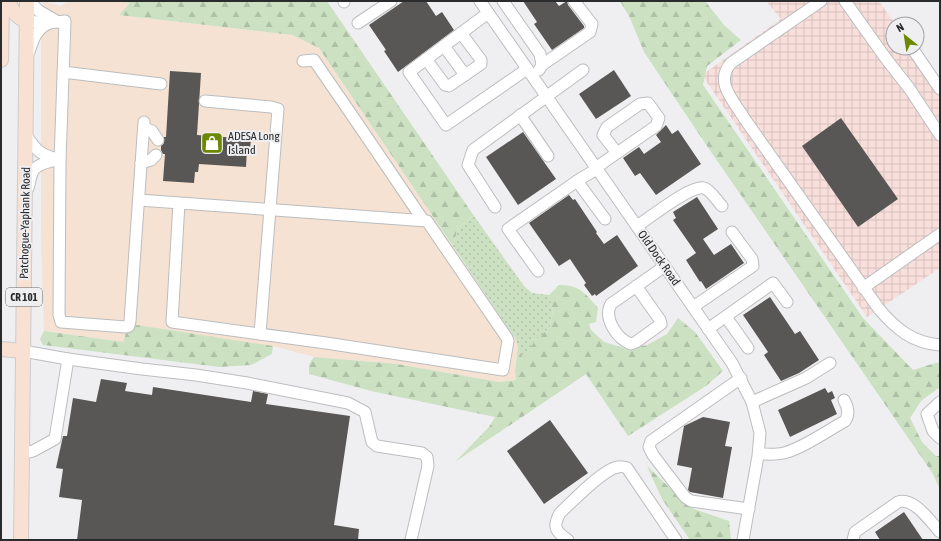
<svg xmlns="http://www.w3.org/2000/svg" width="941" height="541" viewBox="0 0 941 541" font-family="'Asap Condensed',sans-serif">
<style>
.commercial{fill:#f5e2d2}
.industrial{fill:url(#industrial-grid)}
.grass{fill:url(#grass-dots)}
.forest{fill:url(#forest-firs)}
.building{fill:#595755}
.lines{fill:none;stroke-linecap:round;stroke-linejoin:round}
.minor-casing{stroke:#bcbdbf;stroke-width:13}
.major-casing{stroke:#ccc;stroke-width:16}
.minor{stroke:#fff;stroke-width:11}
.major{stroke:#f8e0d3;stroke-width:14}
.labels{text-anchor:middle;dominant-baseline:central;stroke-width:4;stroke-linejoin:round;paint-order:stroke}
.shield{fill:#efeff2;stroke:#656667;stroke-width:1}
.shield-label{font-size:11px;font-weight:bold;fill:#2a2b2c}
.poi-label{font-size:12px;fill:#2a2b2c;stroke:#efeff2;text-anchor:start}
.street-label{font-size:12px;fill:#2a2b2c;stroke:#efeff2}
</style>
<defs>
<pattern id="industrial-grid" width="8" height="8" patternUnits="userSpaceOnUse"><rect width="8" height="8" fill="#f9dfdc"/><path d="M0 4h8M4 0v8" fill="none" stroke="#d6c0bd"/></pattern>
<pattern id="grass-dots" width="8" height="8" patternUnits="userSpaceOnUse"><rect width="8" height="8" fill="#cbe1c2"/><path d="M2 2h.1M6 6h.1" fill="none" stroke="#aec1a7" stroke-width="1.8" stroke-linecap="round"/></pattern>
<pattern id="forest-firs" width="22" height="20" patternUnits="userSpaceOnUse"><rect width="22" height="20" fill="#cbe1c2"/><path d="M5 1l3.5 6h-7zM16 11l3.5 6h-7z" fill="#aec1a7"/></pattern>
</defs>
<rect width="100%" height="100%" fill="#efeff2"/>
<polygon class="commercial" points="43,1 60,6 70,1 114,1 131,3 119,15 292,35 319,48 515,338 518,346 515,371 516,380 499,382 397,364 314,357 273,346 127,330 123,342 44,331 41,238 41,44"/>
<polygon class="industrial" points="766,1 879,1 895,24 893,24 893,48 913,48 940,85 940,268 867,317 702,75 781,19"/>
<polygon class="grass" points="474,216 524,286 532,293 549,295 553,310 550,327 534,342 523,360 515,338 453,246 458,227"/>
<g class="forest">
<polygon points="114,1 327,1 474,216 458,227 453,246 319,48 292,35 119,15 130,3"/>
<polygon points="620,1 705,1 724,25 741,40 707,66 703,85 863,318 913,370 932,364 940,362 940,387 921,401 910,418 922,442 936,456 940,456 940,490 933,474 707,146 644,52 630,18"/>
<path d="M559,285C580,285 585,293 598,308L596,322L589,324L591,330L604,342L627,349L647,345L667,334L678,318L695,332L723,371L706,386L628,436L586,374L455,462L489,427L495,417L371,391L309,374V364L314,357L397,364L499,382L516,380L515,371L518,346L523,359L534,342L550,327L553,310L549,295Z"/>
<polygon points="137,325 273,346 272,354 251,365 219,367 43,345 40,339 44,331 123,342 127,330"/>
<polygon points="647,466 685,503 694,509 729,521 731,540 690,540 662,499"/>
</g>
<g class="building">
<polygon points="404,1 426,1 436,16 442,12 454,30 398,72 384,51 386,50 369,25"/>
<polygon points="523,1 555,1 559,6 567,1 568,5 584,26 584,28 552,50 534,24 537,22"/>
<polygon points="614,70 631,96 596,119 579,94"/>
<polygon points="170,71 201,73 197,135 251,139 250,149 247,149 246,167 199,164 198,172 195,172 194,183 163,181 165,154 163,154 161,150 161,146 164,143 164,137 166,137"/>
<polygon points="841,118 898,199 858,227 802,146"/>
<polygon points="666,125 672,134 678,130 701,164 656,195 640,173 635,176 623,158 639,147 644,154 661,142 656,135"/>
<polygon points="523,132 556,179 518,205 486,157"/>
<polygon points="569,195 573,200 575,199 597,232 596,233 604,244 617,235 638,266 596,296 595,294 592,296 584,285 586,283 570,259 559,266 529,223"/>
<polygon points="697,197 718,229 703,239 714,255 731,244 744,263 706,289 701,281 700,282 686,260 696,253 673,220 676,218 673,212"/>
<polygon points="770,297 795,334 800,331 819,360 799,373 781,381 764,355 768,352 743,315"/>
<polygon points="101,379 127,383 125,391 152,395 153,387 251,402 253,391 268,394 266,404 350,416 334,525 359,529 358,540 77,540 82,500 59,497 63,469 56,468 63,436 67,436 73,398 96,402"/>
<polygon points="825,388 828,393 832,391 835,398 831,400 837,414 790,437 778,410"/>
<polygon points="703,417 730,422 725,446 732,447 723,498 690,492 688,490 692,468 677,465 684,426"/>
<polygon points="550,420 588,473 544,504 507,451"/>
<polygon points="904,512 923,540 880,540 875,532"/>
</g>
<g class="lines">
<g class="minor-casing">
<g id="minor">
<polyline points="29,1 39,11 58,22"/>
<polyline points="344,1 344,2"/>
<polyline points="480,1 732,363 752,402 760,433 758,456 743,540"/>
<polyline points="503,1 540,54 542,65 539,70"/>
<path d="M821,1L731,63C714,82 734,101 744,118L879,309C896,329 913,343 940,345"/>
<polyline points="845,1 887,60 909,88 940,135"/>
<polyline points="488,13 409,72 446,125 527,69"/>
<polyline points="27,21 49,23 65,21 60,160 59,315 61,322 126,327 129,326 130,321 144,122"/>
<polyline points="358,23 391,1"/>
<polyline points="444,46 465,75"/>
<polyline points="912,48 940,89"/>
<path d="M29,52C33,40 36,29 49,23"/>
<polyline points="426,59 445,85 449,86 481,64 481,60 461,33"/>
<polyline points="303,61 314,60 362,130 423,220"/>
<polyline points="542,65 590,32 592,24 574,1"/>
<polyline points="63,72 161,84"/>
<polyline points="205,101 271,107 278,109 260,334"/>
<polyline points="520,115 548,156"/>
<polyline points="144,128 152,131 158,140"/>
<path d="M26,135C37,152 41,155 60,160C51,161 38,163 33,171C30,176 30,183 28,188"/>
<polyline points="141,163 151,160 156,155"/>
<polyline points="596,168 604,162 656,126 659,118 648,103 640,104 607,127 603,135 617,153"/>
<polyline points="577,181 605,219"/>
<polyline points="139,200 427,221 507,338 508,341 503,370 326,343 172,322 179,203"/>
<polyline points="495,207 468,165 473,150 583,70"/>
<path d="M637,226C650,218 690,185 704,188C711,190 717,201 722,206"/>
<polyline points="538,271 508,229 580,179 597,169"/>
<path d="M636,286L660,320L661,324L636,342L631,344C617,339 603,318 611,304L665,266"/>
<polyline points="863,288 940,234"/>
<polyline points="693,307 753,266 752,259 732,232"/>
<polyline points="726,317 748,348"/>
<polyline points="708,329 773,283 787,302"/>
<polyline points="23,351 68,359 142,369 196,375 247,383 348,403 365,412 372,442 377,446 422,453 427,457 428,466 411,540"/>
<polyline points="741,378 651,441 649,447 653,455 685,497 691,501 749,509"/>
<polyline points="752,402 806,378 830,363"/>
<polyline points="940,402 927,414 933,431 940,438"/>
<polyline points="22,454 33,451 55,439 68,359"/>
<path d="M759,454C767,454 776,455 784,453C803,448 827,431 845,421C850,414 848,407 844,400"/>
<path d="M568,540C556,532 552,527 560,513C572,502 603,469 618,467C621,466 624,467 627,468L676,540"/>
<path d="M853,540L855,532L898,502C914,497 930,521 940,532"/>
</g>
</g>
<g class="major-casing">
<g id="major">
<path d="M9,1C11,11 18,18 27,21"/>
<polyline points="1,60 2,1"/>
<polyline points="1,349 23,351"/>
<polyline points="21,540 27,1"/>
</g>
</g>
<use href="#minor" class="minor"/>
<use href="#major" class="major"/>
</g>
<defs>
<g id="shop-square" transform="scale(1.15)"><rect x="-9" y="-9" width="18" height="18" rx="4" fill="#6b8800" stroke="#efeff2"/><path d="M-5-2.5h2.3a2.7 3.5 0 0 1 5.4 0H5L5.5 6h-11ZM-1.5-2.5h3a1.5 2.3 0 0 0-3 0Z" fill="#fff"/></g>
</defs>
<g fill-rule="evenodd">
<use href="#shop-square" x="212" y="143"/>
</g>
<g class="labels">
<rect class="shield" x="6" y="288" width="36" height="18" rx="3"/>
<g class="shield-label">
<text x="24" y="297">CR 101</text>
</g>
<g class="poi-label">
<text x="228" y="136">ADESA Long<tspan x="228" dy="14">Island</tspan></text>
</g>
<g class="street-label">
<text transform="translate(25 223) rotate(-89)">Patchogue-Yaphank Road</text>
<text transform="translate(659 258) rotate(55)">Old Dock Road</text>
</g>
</g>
<rect width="941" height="541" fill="none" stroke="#2a2b2c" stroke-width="4"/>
<g transform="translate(905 36) rotate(330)"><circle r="19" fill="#efeff2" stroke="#a0a1a3"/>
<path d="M0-3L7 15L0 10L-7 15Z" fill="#6b8800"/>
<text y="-6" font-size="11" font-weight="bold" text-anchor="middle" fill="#2a2b2c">N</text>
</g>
</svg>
